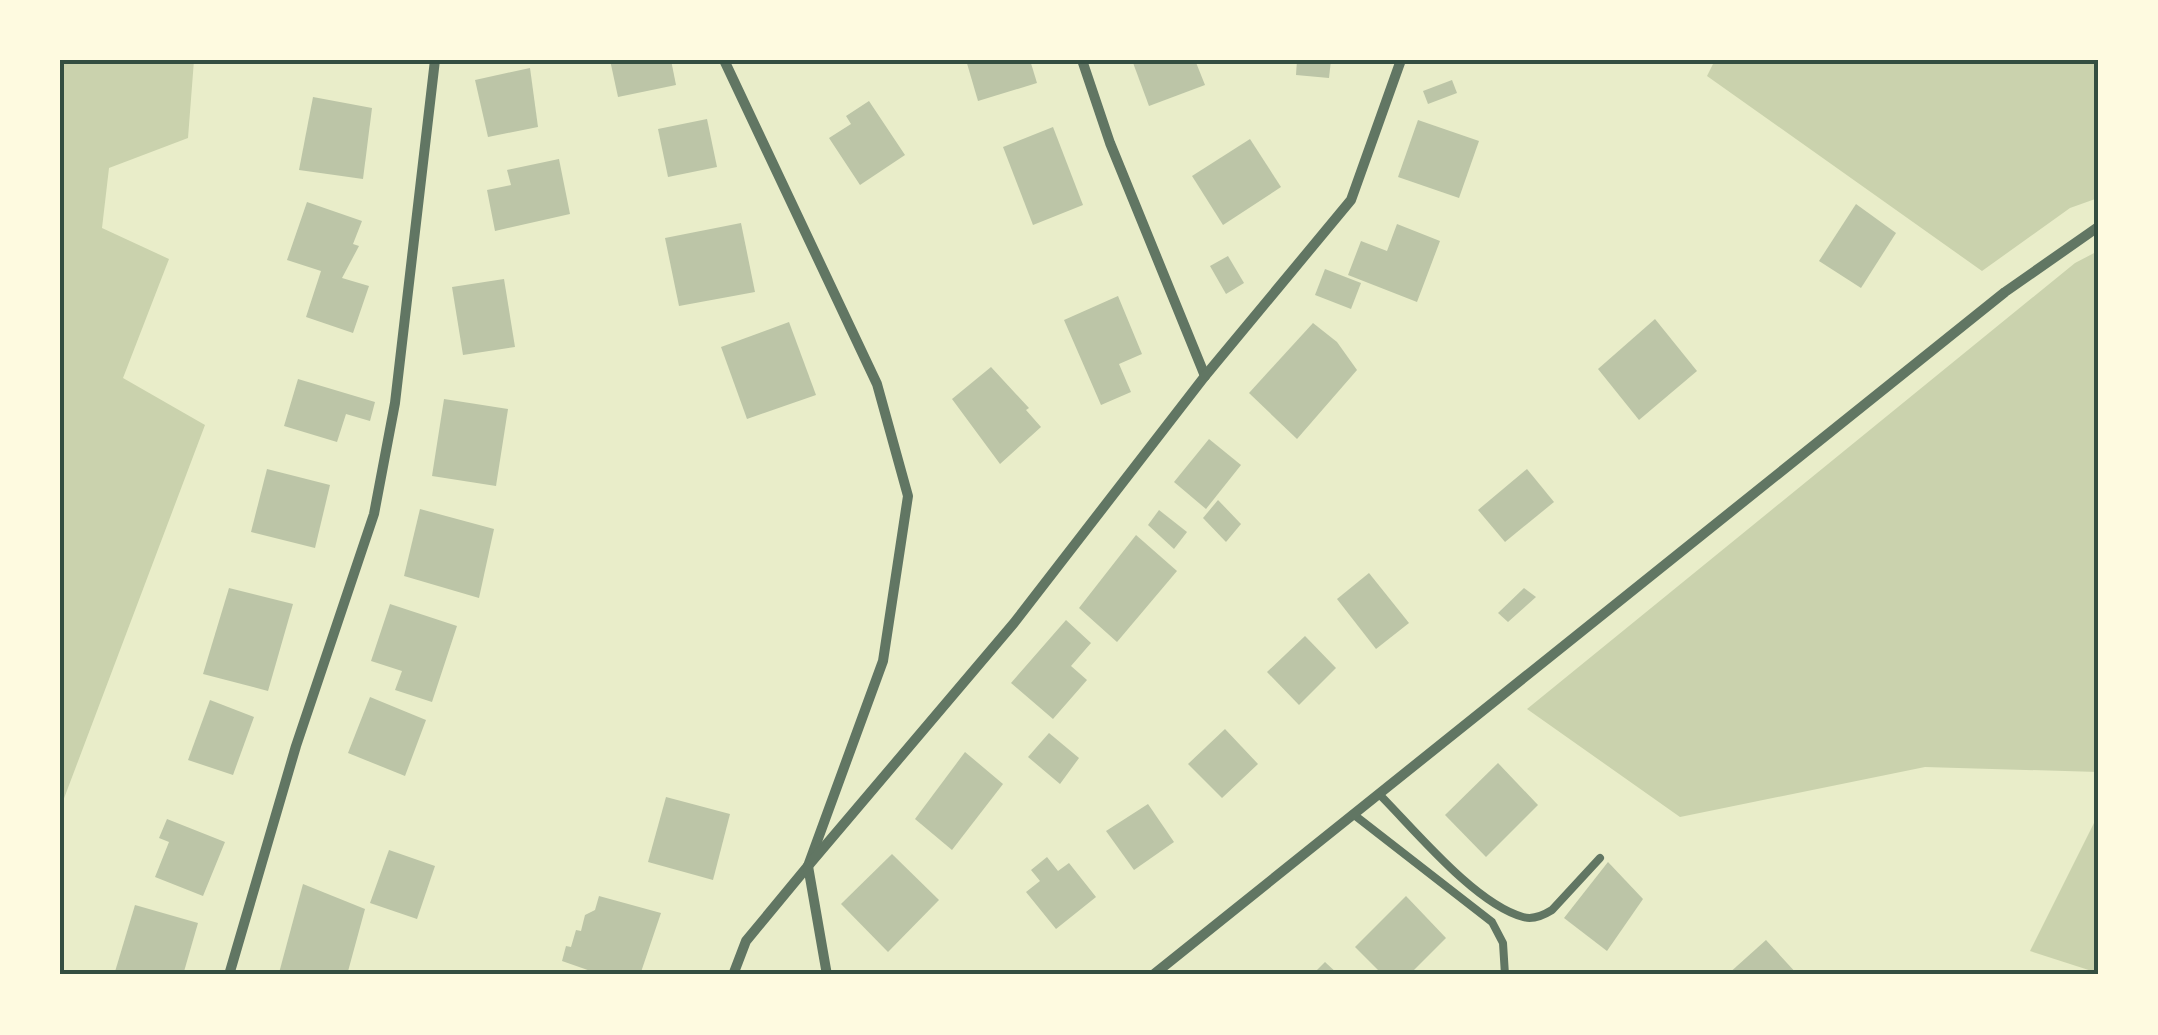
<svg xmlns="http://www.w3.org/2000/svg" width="2158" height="1035" viewBox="0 0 2158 1035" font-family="Karla,sans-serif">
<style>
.green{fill:#cad2ad}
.building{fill:#bcc5a7}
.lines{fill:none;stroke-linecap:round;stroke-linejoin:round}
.service{stroke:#617663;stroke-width:8}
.minor{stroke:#617663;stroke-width:10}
.neatline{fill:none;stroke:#344e41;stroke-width:4}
</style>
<rect width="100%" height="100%" fill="#e9edc9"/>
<g class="green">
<polygon points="60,60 194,60 188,138 109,168 102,228 169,259 123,378 205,425 60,809"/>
<polygon points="1715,60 2096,60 2098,198 2070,208 1982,271 1707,76"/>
<polygon points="2098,251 2098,772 1925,767 1680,817 1527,709 2075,263"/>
<polygon points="2098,815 2098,973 2030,951"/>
</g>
<g class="building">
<polygon points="610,60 671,60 676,85 618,97"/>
<polygon points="966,60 1030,60 1037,83 978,101"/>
<polygon points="1132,60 1195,60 1205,85 1149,106"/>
<polygon points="1297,60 1331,60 1329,78 1296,75"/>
<polygon points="530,68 538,127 488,137 475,80"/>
<polygon points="1452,80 1457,93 1428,104 1423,91"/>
<polygon points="313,97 372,108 363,179 299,170"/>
<polygon points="869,101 905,155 860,185 829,138 851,124 846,116"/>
<polygon points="707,119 717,167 668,177 658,129"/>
<polygon points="1418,120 1479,141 1459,198 1398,177"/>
<polygon points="1053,127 1083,205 1033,225 1003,147"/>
<polygon points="1250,139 1281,187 1223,225 1192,176"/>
<polygon points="559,159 570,214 495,231 487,190 511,185 507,170"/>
<polygon points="307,202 362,221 353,244 359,246 342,278 369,286 353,333 306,317 321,271 287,260"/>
<polygon points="1856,204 1896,233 1861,288 1819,261"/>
<polygon points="741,223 755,292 679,306 665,238"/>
<polygon points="1397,224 1440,241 1417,302 1348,275 1361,241 1387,251"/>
<polygon points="1228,256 1244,283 1226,294 1210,266"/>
<polygon points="1325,269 1361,283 1351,309 1315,295"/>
<polygon points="504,279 515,347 463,355 452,287"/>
<polygon points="1118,296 1142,354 1119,364 1131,392 1101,405 1064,320"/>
<polygon points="1655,319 1697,371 1639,420 1598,369"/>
<polygon points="789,322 816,395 747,419 721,347"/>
<polygon points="1313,323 1337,342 1357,370 1297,439 1249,393"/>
<polygon points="991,367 1029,408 1026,410 1041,427 1000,464 952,399"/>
<polygon points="298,379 375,402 370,421 346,414 337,442 284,426"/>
<polygon points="444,399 508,409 496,486 432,476"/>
<polygon points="1209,439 1241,465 1206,509 1174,482"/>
<polygon points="267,469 330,485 315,548 251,532"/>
<polygon points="1527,469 1554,502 1505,542 1478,510"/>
<polygon points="1218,500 1241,524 1226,542 1203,518"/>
<polygon points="420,509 494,529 479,598 404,576"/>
<polygon points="1159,510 1187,532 1174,549 1148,525"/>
<polygon points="1136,535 1177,571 1117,642 1079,608"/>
<polygon points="1369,573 1409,623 1376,649 1337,599"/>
<polygon points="229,588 293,604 268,691 203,674"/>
<polygon points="1524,588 1536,597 1508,622 1498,613"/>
<polygon points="390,604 457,626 432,702 395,690 402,671 371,661"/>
<polygon points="1066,620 1091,643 1071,666 1087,680 1053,719 1011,683"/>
<polygon points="1305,636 1336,668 1299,705 1267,672"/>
<polygon points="370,697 426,720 405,776 348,753"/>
<polygon points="210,700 254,717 233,775 188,760"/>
<polygon points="1225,729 1258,764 1222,798 1188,764"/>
<polygon points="1049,733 1079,758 1060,784 1028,757"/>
<polygon points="965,752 1003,784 952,850 915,819"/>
<polygon points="1498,763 1538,805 1486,857 1445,815"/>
<polygon points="666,797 730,814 713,880 648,862"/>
<polygon points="1148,804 1174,842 1134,870 1106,831"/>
<polygon points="167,819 225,842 203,896 155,877 169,842 159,838"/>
<polygon points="389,850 435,866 417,919 370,903"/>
<polygon points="892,854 939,900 888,952 841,904"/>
<polygon points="1047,857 1058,871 1069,863 1096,897 1056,929 1026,892 1040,881 1031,870"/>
<polygon points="1608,862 1643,899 1607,951 1564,918"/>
<polygon points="303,884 365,909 347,975 279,973"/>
<polygon points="599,896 661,913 640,975 602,975 562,961 566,946 571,947 576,930 581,931 585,915 595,910"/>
<polygon points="1406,896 1446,938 1409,975 1383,975 1355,947"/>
<polygon points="135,905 198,923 183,975 114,975"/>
<polygon points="1766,940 1798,975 1727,975"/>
<polygon points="1325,962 1339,975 1312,975"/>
</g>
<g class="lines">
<g class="service">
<path d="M1379,794C1414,829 1475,904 1523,917C1533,920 1544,915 1552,910L1600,858"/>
<polyline points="1353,814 1492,922 1503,943 1505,975"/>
</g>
<g class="minor">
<polyline points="724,60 877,384 908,496 883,661 808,866 746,941 733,975"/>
<polyline points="1082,60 1110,143 1205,376"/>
<polyline points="808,866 1014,623 1205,376 1351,200 1401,60"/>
<polyline points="808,866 827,975"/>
<polyline points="229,975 296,746 374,514 395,403 435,60"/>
<polyline points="1153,975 2005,292 2098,227"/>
</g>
</g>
<rect width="2158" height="1035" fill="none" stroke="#fefae0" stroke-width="125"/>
<rect x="62" y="62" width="2034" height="910" class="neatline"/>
</svg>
